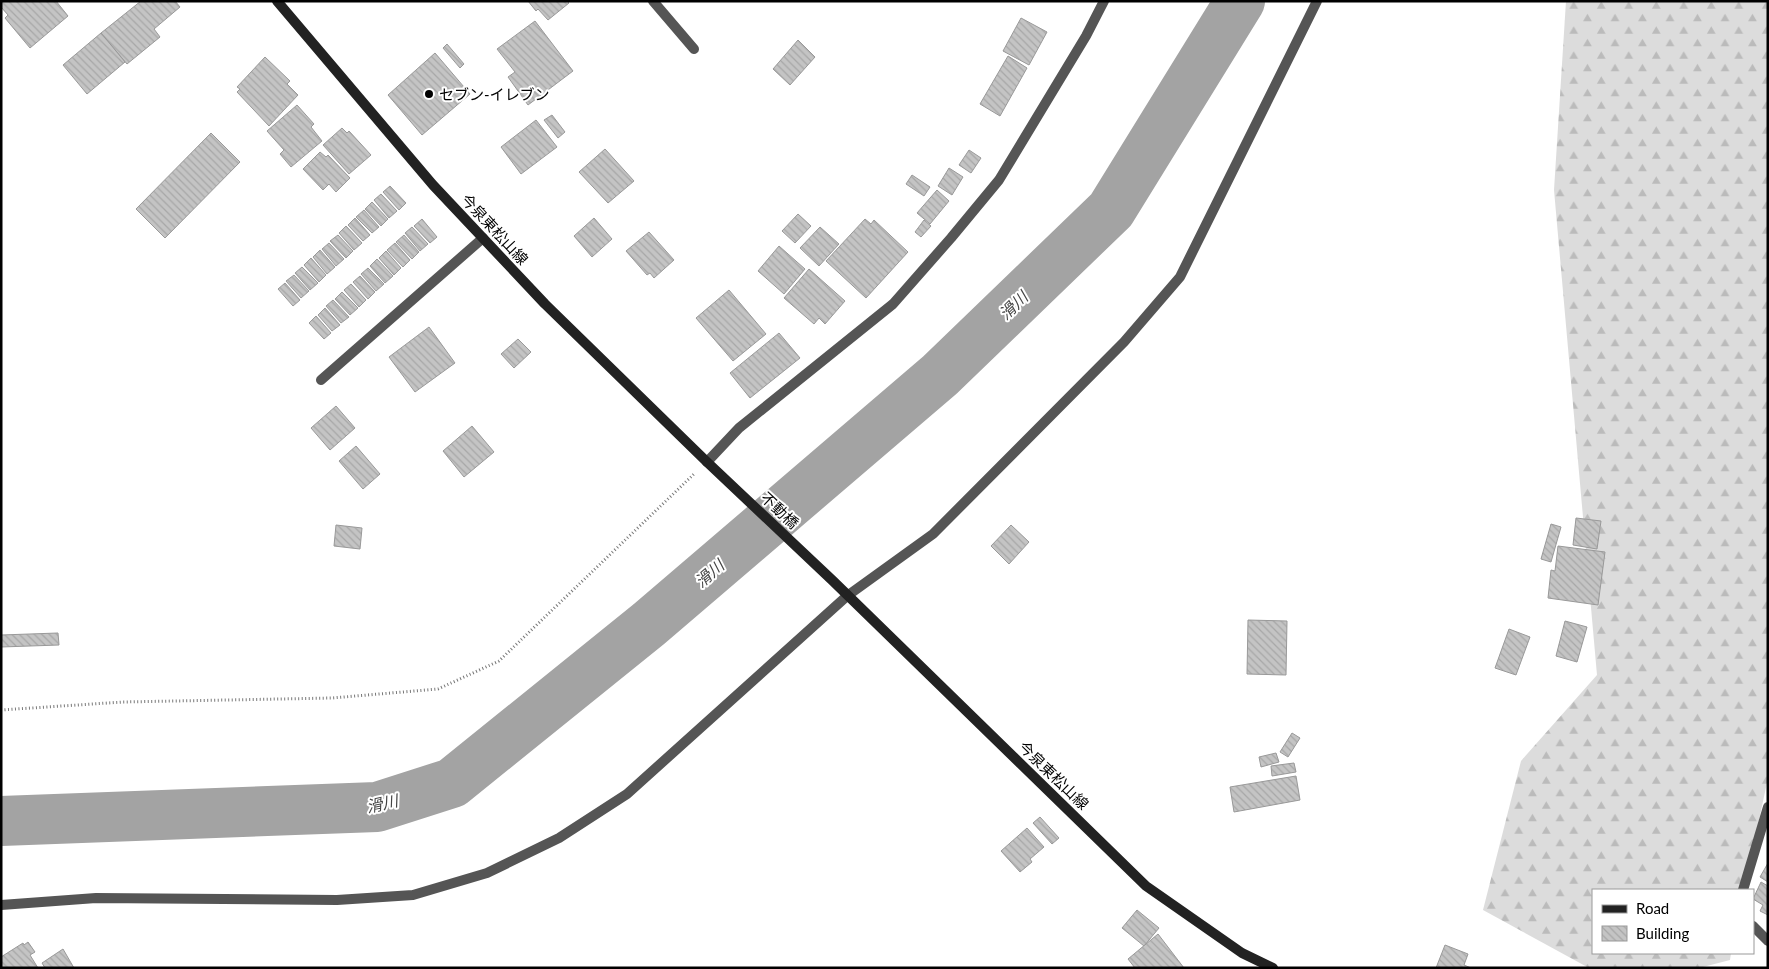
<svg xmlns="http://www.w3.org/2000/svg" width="1769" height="969" viewBox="0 0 1769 969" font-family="Lato,'Noto Sans JP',sans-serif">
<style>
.forest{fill:url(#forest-firs)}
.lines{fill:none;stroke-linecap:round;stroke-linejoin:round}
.river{stroke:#a3a3a3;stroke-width:50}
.building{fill:url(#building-back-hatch);stroke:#999}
.path{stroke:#777;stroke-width:3;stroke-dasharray:1 2.5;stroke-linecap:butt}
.service{stroke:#555;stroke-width:10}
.minor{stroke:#555;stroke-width:10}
.secondary{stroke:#222;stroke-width:10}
.poi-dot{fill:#000;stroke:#fff;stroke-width:2}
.labels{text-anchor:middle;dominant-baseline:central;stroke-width:4;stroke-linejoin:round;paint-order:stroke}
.poi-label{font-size:15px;fill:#000;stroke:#fff;text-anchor:start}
.street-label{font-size:15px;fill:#000;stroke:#fff}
.water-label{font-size:16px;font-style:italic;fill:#444;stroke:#fff}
</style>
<defs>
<pattern id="forest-firs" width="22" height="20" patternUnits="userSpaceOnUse" patternTransform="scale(1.25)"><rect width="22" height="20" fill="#dcdcdc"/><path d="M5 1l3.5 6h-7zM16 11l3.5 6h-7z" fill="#bbb"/></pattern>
<pattern id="building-back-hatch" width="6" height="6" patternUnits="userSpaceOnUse" patternTransform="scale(1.25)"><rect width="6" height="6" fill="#c4c4c4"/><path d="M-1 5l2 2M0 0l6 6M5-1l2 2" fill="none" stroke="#a7a7a7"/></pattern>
</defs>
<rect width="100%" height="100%" fill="#fff"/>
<polygon class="forest" points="1566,1 1768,1 1768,778 1744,890 1593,890 1593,953 1731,953 1730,960 1699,968 1589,968 1483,910 1521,761 1597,675 1554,190"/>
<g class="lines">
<polyline class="river" points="1,821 377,807 452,783 649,624 940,375 1111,210 1240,1"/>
</g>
<g class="building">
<polygon points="1,1 56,1 68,16 30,48 5,18 8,15 1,7"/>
<polygon points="141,1 175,1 180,7 154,29 160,37 127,64 101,33"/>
<polygon points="528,1 567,1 569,3 548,20 538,9 536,11"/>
<polygon points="1021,18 1047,32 1029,65 1003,51"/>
<polygon points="535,21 573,71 528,105 508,77 515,72 497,49"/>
<polygon points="101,33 125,62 87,94 63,65"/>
<polygon points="798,40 815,57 790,85 773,69"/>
<polygon points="447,44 464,64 460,68 443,48"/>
<polygon points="435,53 470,94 422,135 388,95"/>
<polygon points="1008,56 1027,68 1000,116 980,104"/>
<polygon points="265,57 290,81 287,84 298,95 269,126 237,92 240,89 237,87"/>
<polygon points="297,105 314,124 311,127 322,141 291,167 280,154 284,150 267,131"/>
<polygon points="552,115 565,132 558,138 544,120"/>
<polygon points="536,120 557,147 521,174 501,147"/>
<polygon points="342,128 347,133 349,131 371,155 349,174 323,145"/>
<polygon points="211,133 240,162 165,238 136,209"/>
<polygon points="605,149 634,181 608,203 579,172"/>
<polygon points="969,150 981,158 971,173 959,165"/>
<polygon points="320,152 326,157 328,155 350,178 336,192 329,184 323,190 303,169"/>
<polygon points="949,168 963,177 952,195 938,186"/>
<polygon points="912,175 930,187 924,196 906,184"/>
<polygon points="390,186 406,203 399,210 383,192"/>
<polygon points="937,190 949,201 930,224 917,213"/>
<polygon points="381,194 397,211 389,218 374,200"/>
<polygon points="372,202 388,219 381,226 365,209"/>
<polygon points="364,210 379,227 372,233 356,217"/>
<polygon points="798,214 811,226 795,243 782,231"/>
<polygon points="355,218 370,235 363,241 348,225"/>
<polygon points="594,218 612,239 592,257 574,236"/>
<polygon points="422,219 437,237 430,243 414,226"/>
<polygon points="865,219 871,224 874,220 908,252 866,298 826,261"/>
<polygon points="924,220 931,226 921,237 915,232"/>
<polygon points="346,226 362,243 354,250 339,233"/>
<polygon points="412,227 428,244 420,251 405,233"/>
<polygon points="820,227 839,244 819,266 800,248"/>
<polygon points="649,232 674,260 654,278 650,273 647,275 626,251"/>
<polygon points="338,235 353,251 346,258 330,241"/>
<polygon points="404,235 419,252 412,259 396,242"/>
<polygon points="329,243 344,259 336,266 322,249"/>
<polygon points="395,243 410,260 403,267 387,250"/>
<polygon points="779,246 805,269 784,294 758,271"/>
<polygon points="320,250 335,267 327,274 313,257"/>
<polygon points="386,251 401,268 394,275 379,258"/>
<polygon points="311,258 326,275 319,282 304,265"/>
<polygon points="377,259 393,276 385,283 370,266"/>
<polygon points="302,267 318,283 310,290 295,273"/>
<polygon points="368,268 384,284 376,291 361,274"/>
<polygon points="809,269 845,301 825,324 819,318 814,324 784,298"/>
<polygon points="294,275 309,291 301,298 286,281"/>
<polygon points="360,276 375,292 368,299 353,282"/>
<polygon points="285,283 300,300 293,306 278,289"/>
<polygon points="351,284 366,300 359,307 344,290"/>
<polygon points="729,290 766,334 733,361 696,318"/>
<polygon points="342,292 358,308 350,315 335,299"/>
<polygon points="333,300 349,317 341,323 326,306"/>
<polygon points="325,308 340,325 332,331 318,315"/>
<polygon points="316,316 331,333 324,339 309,323"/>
<polygon points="429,327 455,363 415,392 389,357"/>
<polygon points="779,333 800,358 750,398 730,373"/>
<polygon points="518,339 531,352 514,368 501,354"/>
<polygon points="336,406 355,428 330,450 311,428"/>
<polygon points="472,426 494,452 464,477 443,451"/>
<polygon points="356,446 380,474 363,489 339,461"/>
<polygon points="1576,518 1601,521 1597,549 1573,545"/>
<polygon points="1551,524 1561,527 1551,562 1541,559"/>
<polygon points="336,525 362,528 360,549 334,546"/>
<polygon points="1011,525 1029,542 1009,564 991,546"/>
<polygon points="1558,546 1605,552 1598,605 1548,598 1551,570 1555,571"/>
<polygon points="1248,620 1287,621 1286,675 1247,674"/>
<polygon points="1565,621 1587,627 1577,662 1556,656"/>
<polygon points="1509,629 1530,637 1516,675 1495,668"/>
<polygon points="58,633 59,645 1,647 1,635"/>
<polygon points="1292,733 1300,738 1288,757 1280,752"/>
<polygon points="1276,753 1279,762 1261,767 1259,757"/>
<polygon points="1294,763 1296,772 1272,776 1271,766"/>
<polygon points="1296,776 1300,800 1234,812 1230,787"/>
<polygon points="1040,817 1059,838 1052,844 1033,823"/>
<polygon points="1027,828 1044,847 1030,859 1032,862 1020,872 1001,851"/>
<polygon points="1768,863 1768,882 1760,877"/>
<polygon points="1761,882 1768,886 1768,915 1760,911 1763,905 1753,899"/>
<polygon points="1137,910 1159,928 1144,946 1122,928"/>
<polygon points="1158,934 1184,968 1135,968 1128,959"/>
<polygon points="28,942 35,952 30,955 38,968 1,968 1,957 23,943 24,945"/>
<polygon points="1445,945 1468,954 1464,965 1471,968 1436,968"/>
<polygon points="63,949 74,968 45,968 42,963"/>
</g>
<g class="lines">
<polyline class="path" points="1,710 123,702 332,698 438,689 499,661 694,474"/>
<polyline class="service" points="321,380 483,238"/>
<g class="minor">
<polyline points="653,1 694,49"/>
<polyline points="707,462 739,428 893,304 951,238 999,180 1086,36 1104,1"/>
<polyline points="1743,890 1768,807"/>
<polyline points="1,905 96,898 337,900 413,895 487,873 559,838 627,794 847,596 933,534 1124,342 1180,277 1317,1"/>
<polyline points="1753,926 1768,941"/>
</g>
<polyline class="secondary" points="277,1 433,185 545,304 707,462 832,580 1146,886 1242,953 1273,968"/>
</g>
<circle class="poi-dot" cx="429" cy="94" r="5"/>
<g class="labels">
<g class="poi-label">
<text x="439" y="94">セブン-イレブン</text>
</g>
<g class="street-label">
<text transform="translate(495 229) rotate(47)">今泉東松山線</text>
<text transform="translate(780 510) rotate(43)">不動橋</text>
<text transform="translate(1054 775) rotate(44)">今泉東松山線</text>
</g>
<g class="water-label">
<text transform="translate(1013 305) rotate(-44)">滑川</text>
<text transform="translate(709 573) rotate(-41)">滑川</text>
<text transform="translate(382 803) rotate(-12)">滑川</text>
</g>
</g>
<rect width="1769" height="969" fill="none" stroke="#000000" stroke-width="5"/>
<rect x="1592" y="889" width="162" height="65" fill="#ffffff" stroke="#999999"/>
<rect x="1602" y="905" width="25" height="8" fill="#222222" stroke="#999999"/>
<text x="1636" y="914" font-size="15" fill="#000000">Road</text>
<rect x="1602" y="926" width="25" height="15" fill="url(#building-back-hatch)" stroke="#999999"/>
<text x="1636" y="939" font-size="15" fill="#000000">Building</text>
</svg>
